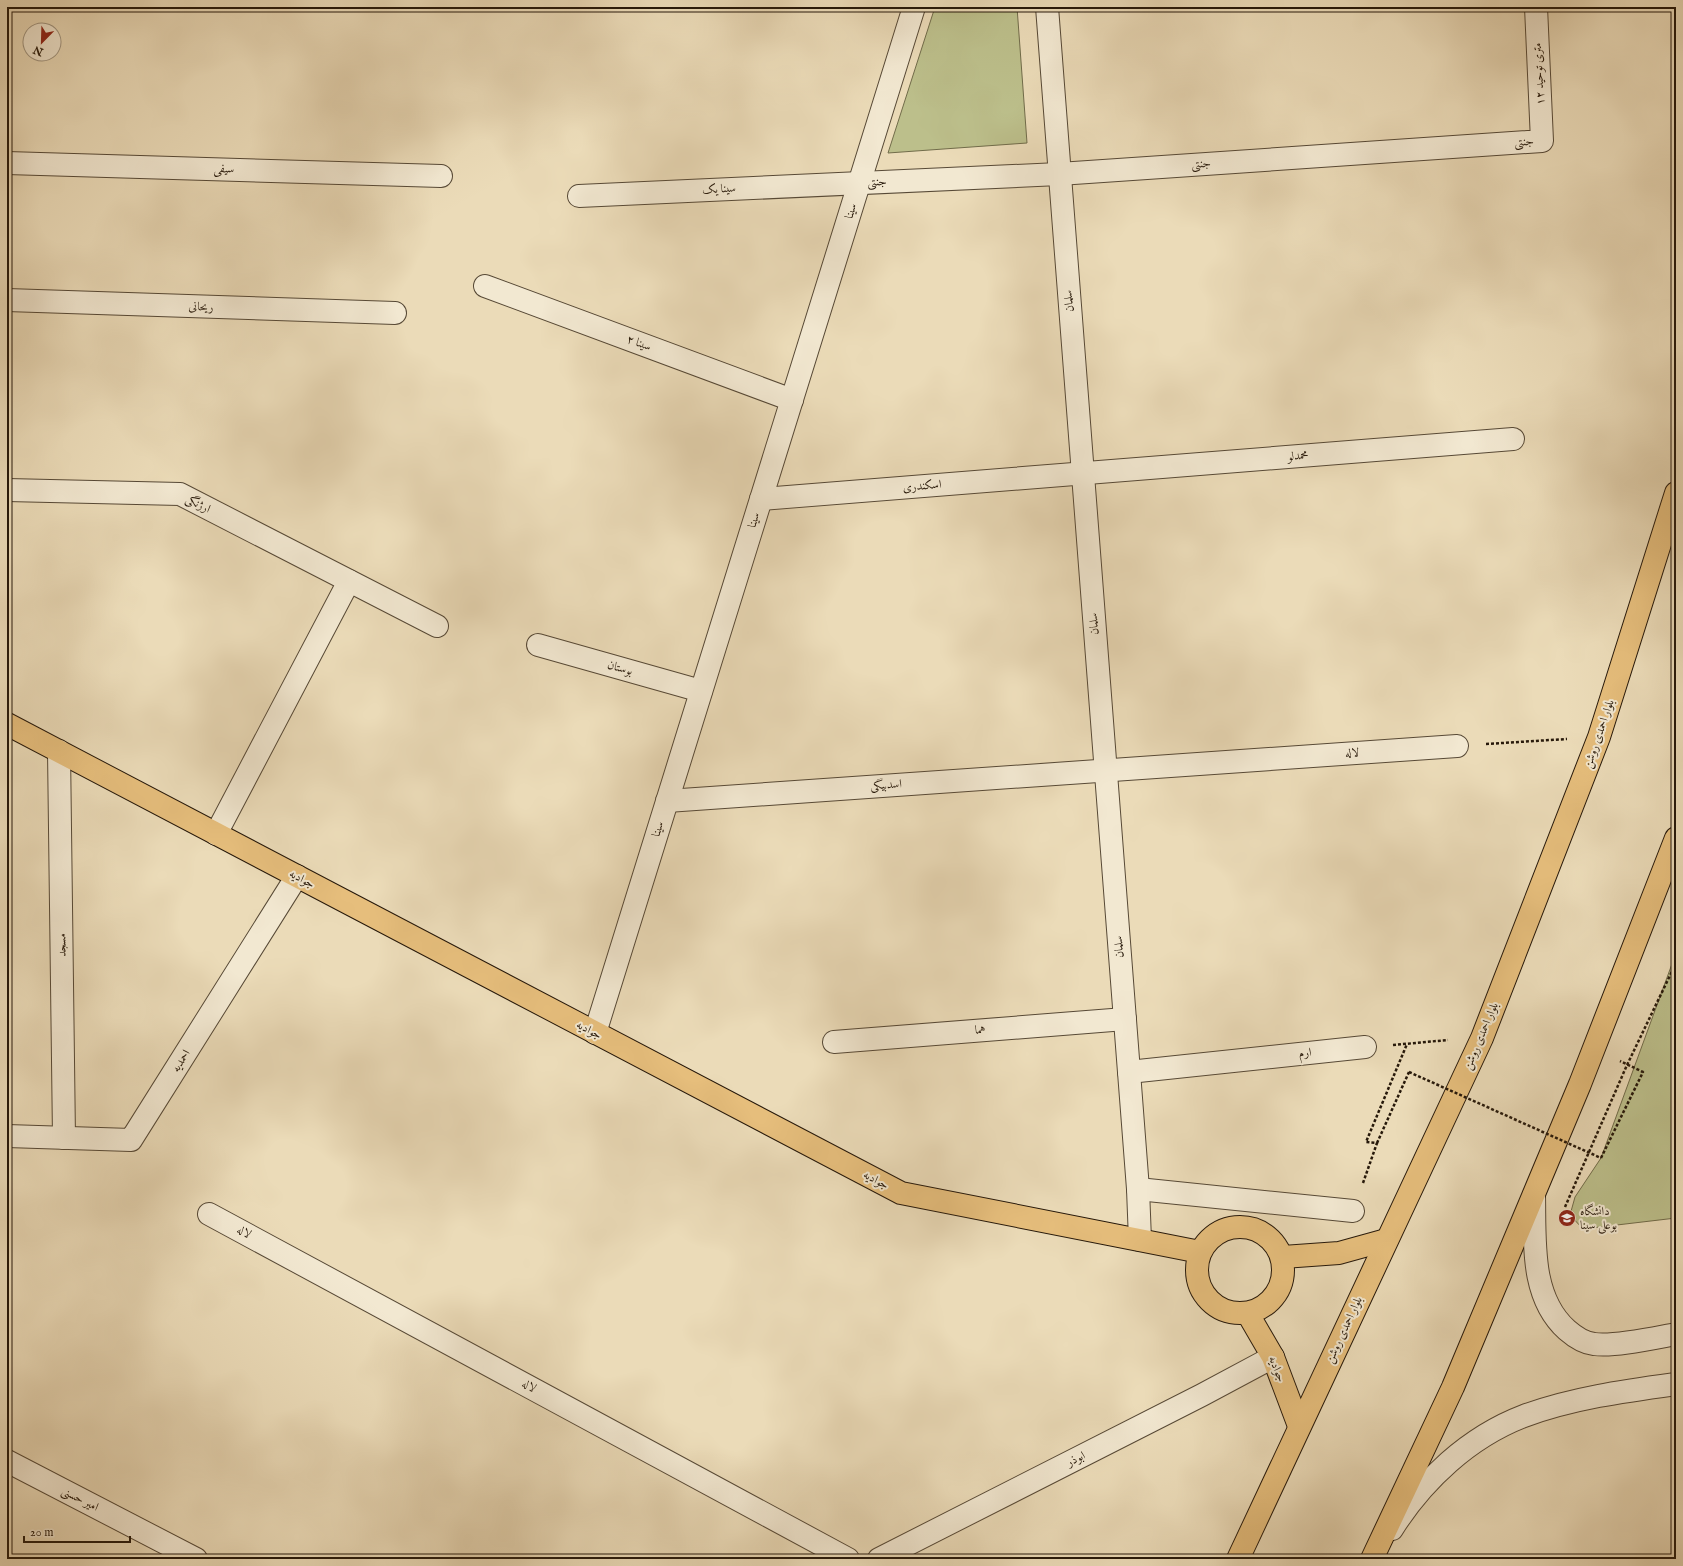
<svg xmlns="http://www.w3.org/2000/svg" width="1683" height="1566" viewBox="0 0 1683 1566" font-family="'IM FELL English',Amiri,serif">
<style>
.green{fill:#bcbf8b;stroke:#716c4a}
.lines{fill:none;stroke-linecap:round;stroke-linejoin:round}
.minor-casing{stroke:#574936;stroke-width:24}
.major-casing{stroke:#26180a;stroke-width:24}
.highway-casing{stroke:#26180a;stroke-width:24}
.path{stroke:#26180a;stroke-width:2.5;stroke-dasharray:3 2;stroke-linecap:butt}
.minor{stroke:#f2e8d1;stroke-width:22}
.major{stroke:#e6be7c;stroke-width:22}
.highway{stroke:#e6be7c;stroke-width:22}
.path-bridge{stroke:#26180a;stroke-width:2.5;stroke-dasharray:3 2;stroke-linecap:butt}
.labels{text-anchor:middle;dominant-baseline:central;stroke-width:4;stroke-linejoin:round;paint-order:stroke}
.street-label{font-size:12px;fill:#26180a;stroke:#f2e8d1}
.poi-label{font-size:12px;fill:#26180a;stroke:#f2e8d1;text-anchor:start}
</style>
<rect width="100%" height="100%" fill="#ebdbb8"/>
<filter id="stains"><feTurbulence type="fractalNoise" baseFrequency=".005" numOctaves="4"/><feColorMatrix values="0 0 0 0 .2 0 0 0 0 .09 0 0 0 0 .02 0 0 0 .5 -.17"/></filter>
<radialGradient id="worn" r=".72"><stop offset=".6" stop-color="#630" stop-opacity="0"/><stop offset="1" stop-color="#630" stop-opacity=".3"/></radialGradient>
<g class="green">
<polygon points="935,7 1017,7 1027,143 888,153"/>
<polygon points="1676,953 1676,1218 1583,1229 1570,1215 1575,1197 1601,1158"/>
</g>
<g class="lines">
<g class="minor-casing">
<g id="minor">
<polyline points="1047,7 1138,1189 1140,1240"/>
<polyline points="7,163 441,176"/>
<polyline points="579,196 1059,174 1542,141 1536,7"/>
<polyline points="485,286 792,400"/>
<polyline points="7,300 395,313"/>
<polyline points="7,490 180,494 437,626"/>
<polyline points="761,499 1513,439"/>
<polyline points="538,645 701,691"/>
<polyline points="59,751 64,1138"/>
<polyline points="667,801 1457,746"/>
<polyline points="216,834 349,581"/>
<polyline points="595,1033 914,7"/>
<polyline points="834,1042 1125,1019"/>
<polyline points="1129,1072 1365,1047"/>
<polyline points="7,1136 131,1140 297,876"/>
<polyline points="1138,1189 1353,1211"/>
<path d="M1534,1195C1535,1241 1530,1297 1567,1330C1575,1337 1584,1343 1594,1344C1614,1347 1654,1338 1676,1334"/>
<polyline points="209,1214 848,1559"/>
<polyline points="7,1461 196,1559"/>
<path d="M1392,1529C1423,1480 1469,1437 1524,1416C1573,1398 1625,1391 1676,1384"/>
<polyline points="879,1559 1202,1395 1273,1357"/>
</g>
</g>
<g class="major-casing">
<g id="major">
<polyline points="7,724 901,1193 1200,1252"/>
<circle cx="1240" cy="1270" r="43"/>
<polyline points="1283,1257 1339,1253 1386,1240"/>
<polyline points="1248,1314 1273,1357 1299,1426"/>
</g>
</g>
<g class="highway-casing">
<g id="highway">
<polyline points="1238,1559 1482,1038 1599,737 1676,493"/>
<polyline points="1372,1559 1453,1387 1580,1084 1676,838"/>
</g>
</g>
<g class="path">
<polyline points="1486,744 1567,739"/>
<polyline points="1393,1045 1448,1040"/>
<polyline points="1377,1143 1409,1072"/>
<polyline points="1601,1158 1643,1072 1620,1061"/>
<polyline points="1363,1183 1377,1143 1366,1142 1407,1044"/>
<polyline points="1565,1207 1627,1065 1676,963"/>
</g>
<use href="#minor" class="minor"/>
<use href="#major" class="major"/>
<use href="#highway" class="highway"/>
<polyline class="path-bridge" points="1409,1072 1601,1158"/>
</g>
<defs>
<g id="university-disc" transform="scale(0.9)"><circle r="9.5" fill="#8f2418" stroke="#f2e8d1"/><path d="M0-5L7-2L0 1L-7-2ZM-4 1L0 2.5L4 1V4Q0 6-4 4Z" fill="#fff"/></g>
</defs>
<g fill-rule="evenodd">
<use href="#university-disc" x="1567" y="1218"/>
</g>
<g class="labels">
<g class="street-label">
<text transform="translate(1539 74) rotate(-93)">۱۲ متری توحید</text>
<text transform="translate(1524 142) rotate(-4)">جنتی</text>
<text transform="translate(1201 164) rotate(-4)">جنتی</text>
<text transform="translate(224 169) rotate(2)">سیفی</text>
<text transform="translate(877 182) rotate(-3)">جنتی</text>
<text transform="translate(719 189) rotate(-3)">سینا یک</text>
<text transform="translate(851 211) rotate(-73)">سینا</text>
<text transform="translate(1069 301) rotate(-95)">سلمان</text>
<text transform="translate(201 307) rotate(2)">ریحانی</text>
<text transform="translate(639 343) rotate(20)">سینا ۲</text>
<text transform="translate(1298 456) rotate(-5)">محمدلو</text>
<text transform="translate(922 486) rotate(-5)">اسکندری</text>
<text transform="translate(198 504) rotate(27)">ارژنگی</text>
<text transform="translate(754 520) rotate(-73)">سینا</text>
<text transform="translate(1094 624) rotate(-94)">سلمان</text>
<text transform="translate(620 668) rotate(16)">بوستان</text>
<text transform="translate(1599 734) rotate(-71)">بلوار احمدی روشن</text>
<text transform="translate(1352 753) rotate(-4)">لاله</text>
<text transform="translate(886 785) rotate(-4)">اسدبیگی</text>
<text transform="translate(658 829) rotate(-73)">سینا</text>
<text transform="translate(302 879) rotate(28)">جوادیه</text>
<text transform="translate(62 945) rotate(-91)">مسجد</text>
<text transform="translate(1119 947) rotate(-94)">سلمان</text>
<text transform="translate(589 1030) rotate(28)">جوادیه</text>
<text transform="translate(980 1030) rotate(-4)">هما</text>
<text transform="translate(1481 1036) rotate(-67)">بلوار احمدی روشن</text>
<text transform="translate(1305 1053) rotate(-6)">ارم</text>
<text transform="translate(181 1061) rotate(-58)">احمدیه</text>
<text transform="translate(876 1180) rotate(28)">جوادیه</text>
<text transform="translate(244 1232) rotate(28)">لاله</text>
<text transform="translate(1344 1330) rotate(-65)">بلوار احمدی روشن</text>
<text transform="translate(1277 1369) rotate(68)">جوادیه</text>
<text transform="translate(529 1386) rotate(28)">لاله</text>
<text transform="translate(1076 1459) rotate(-27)">ابوذر</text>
<text transform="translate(80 1499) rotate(27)">امیر حسنی</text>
</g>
<g class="poi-label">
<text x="1580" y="1211">دانشگاه<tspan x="1580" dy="14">بوعلی سینا</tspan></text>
</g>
</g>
<rect width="1683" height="1566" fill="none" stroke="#ebdbb8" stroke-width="24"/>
<rect x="8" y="8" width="1667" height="1550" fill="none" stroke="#26180a" stroke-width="2"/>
<rect x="12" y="12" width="1659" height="1542" fill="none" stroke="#26180a"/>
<g transform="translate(42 42) rotate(203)"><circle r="19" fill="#f2e8d1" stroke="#a09581"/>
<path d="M0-3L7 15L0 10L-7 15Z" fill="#8f2418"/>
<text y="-6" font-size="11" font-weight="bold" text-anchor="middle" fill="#26180a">N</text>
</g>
<path d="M24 1536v6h106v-6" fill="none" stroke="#26180a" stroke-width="2"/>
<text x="30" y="1536" font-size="12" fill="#26180a" stroke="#f2e8d1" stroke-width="3" paint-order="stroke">20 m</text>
<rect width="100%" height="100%" filter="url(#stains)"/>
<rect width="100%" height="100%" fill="url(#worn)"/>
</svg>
